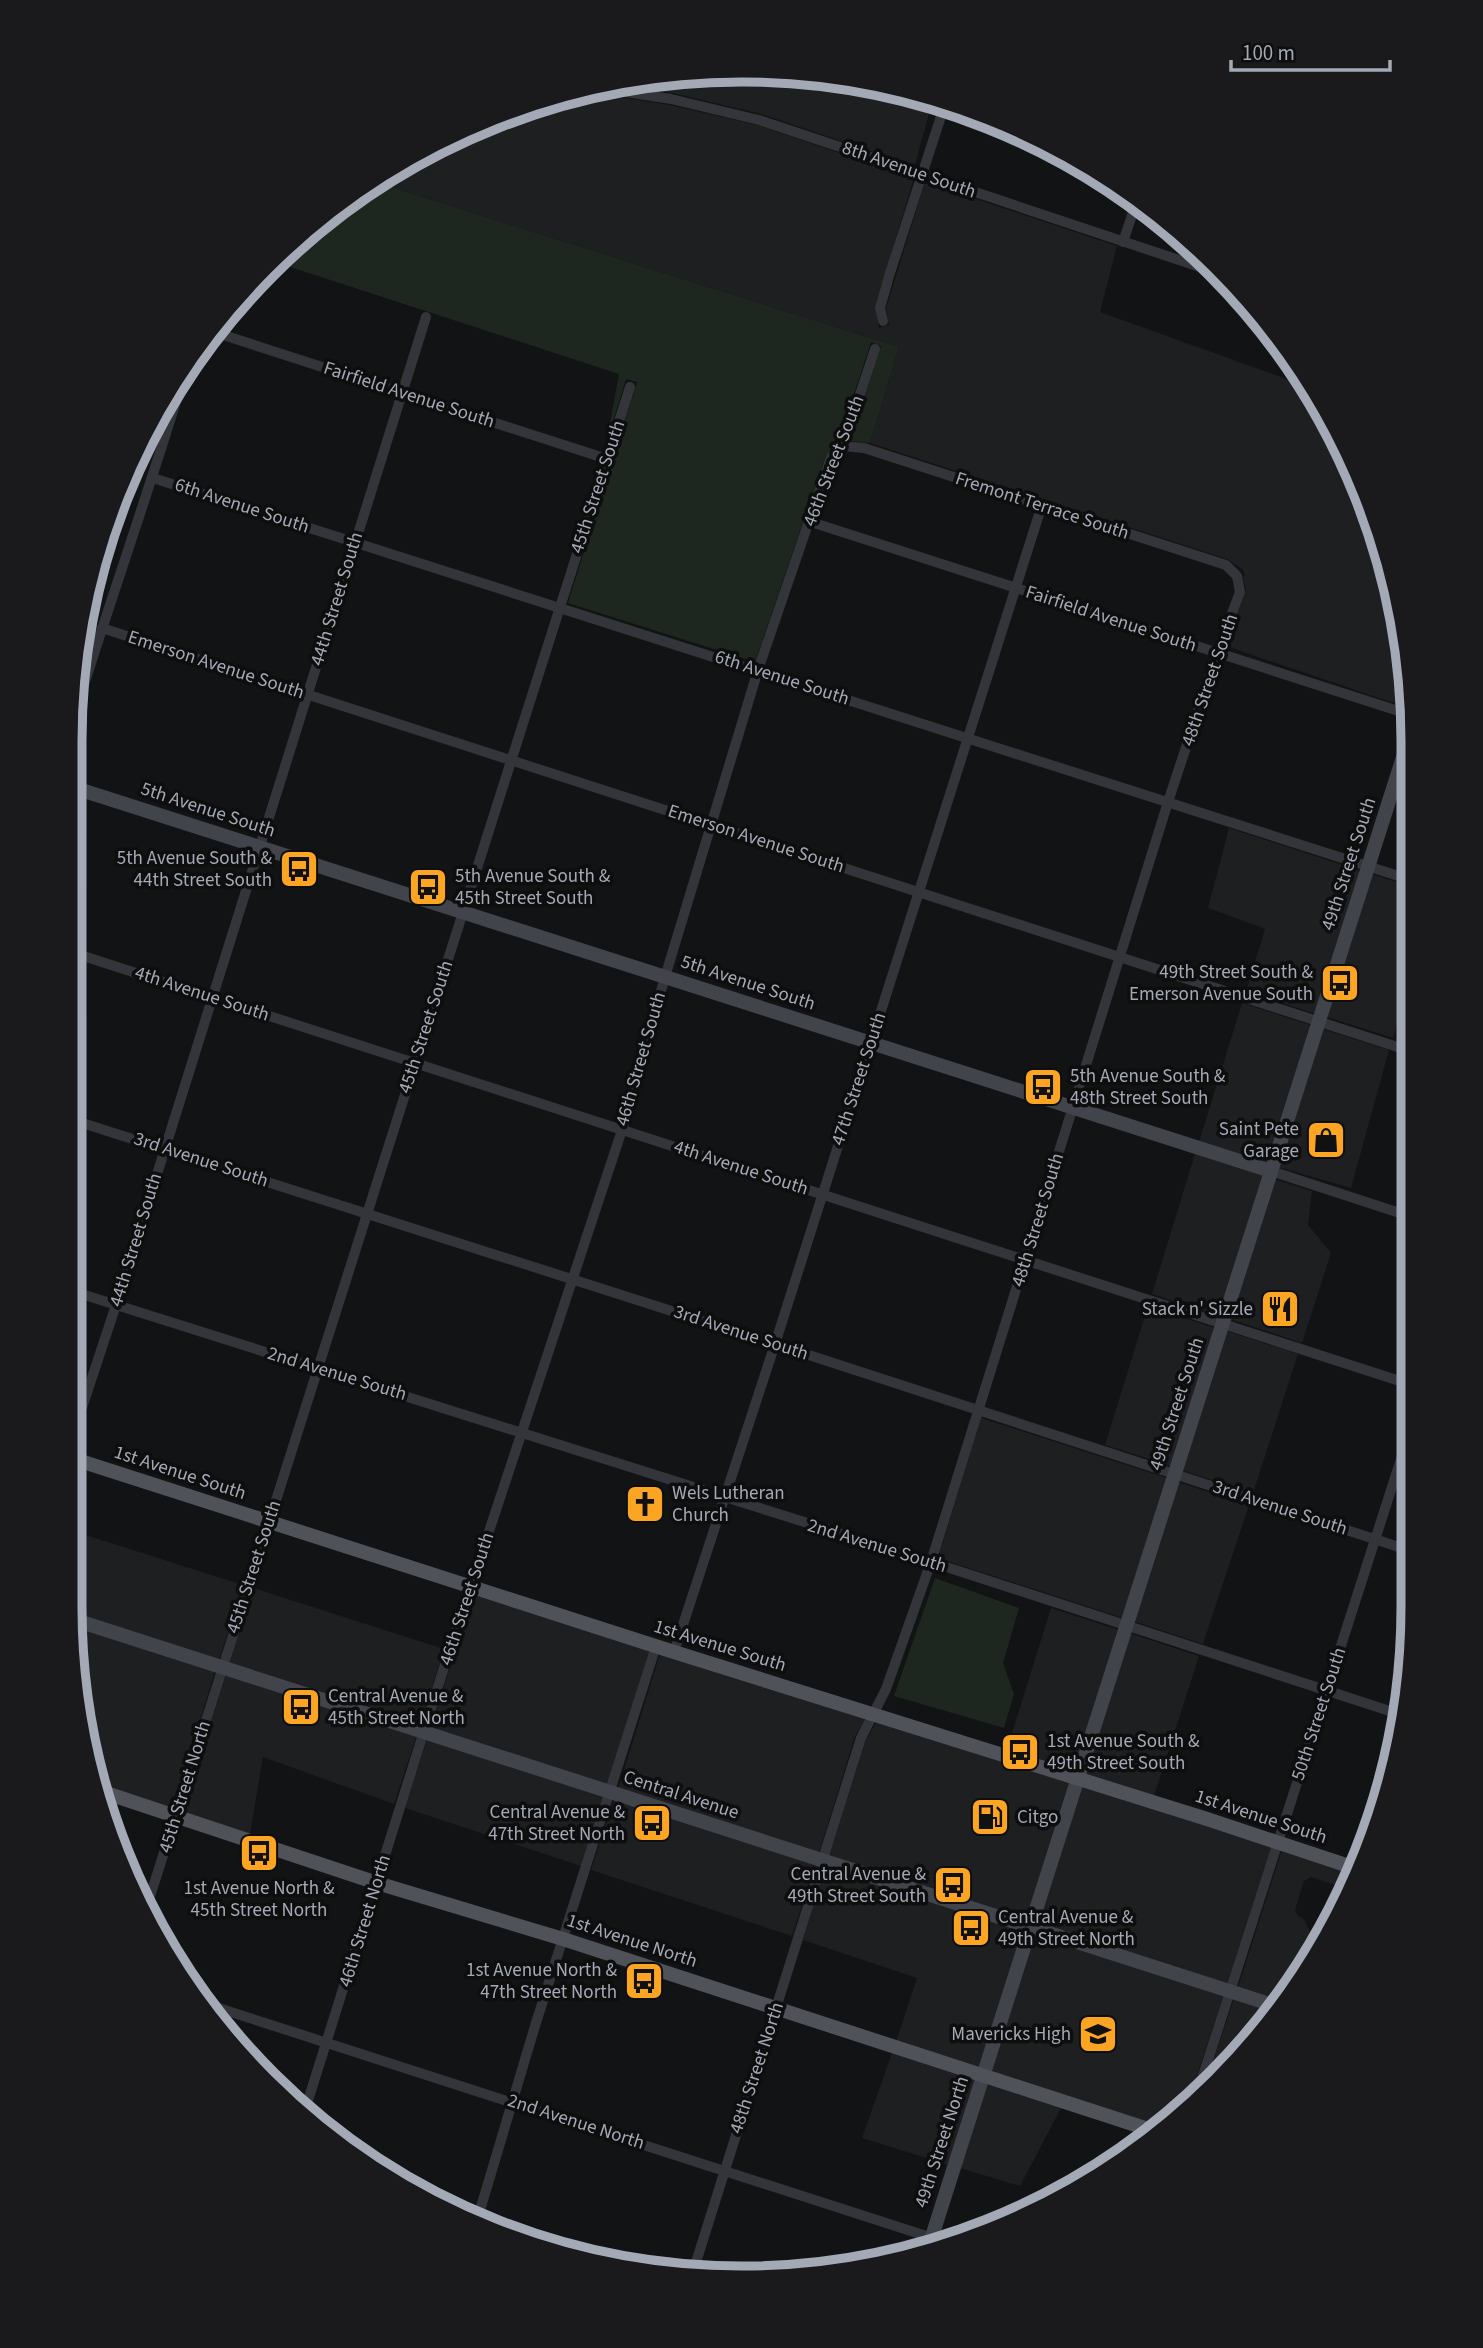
<svg xmlns="http://www.w3.org/2000/svg" width="1483" height="2348" viewBox="0 0 1483 2348" font-family="'Source Sans 3',sans-serif">
<style>
.built{fill:#1e1f21}
.green{fill:#1e271f}
.lines{fill:none;stroke-linecap:round;stroke-linejoin:round}
.street{stroke:#33353a;stroke-width:10}
.secondary{stroke:#41444a;stroke-width:14}
.primary{stroke:#4f5259;stroke-width:14}
.labels{text-anchor:middle;dominant-baseline:central;stroke-width:7;stroke-linejoin:round;paint-order:stroke}
.street-label{font-size:19px;fill:#a3aab6;stroke:#0e0e0f}
.poi-label{font-size:19px;fill:#a3aab6;stroke:#0e0e0f;text-anchor:end}
.rim{fill:none;stroke:#a3aab6;stroke-width:9}
</style>
<rect width="100%" height="100%" fill="#121314"/>
<g class="built">
<polygon points="786,71 916,93 933,99 915,165 918,167 761,114 673,93 616,85 654,76"/>
<polygon points="586,92 670,105 757,125 914,178 875,307 879,328 889,325 886,308 888,302 925,182 1117,246 1100,312 1303,385 1305,381 1344,444 1390,567 1412,697 1411,709 1226,646 1246,590 1243,577 1245,575 1242,569 1227,559 870,443 899,347 375,182 406,160 526,106"/>
<polygon points="1229,828 1361,871 1316,1014 1246,991 1265,929 1208,908"/>
<polygon points="1372,874 1411,887 1410,975 1393,1038 1327,1017"/>
<polygon points="1242,1003 1313,1026 1268,1164 1199,1142"/>
<polygon points="1323,1029 1389,1050 1351,1188 1278,1167"/>
<polygon points="1195,1154 1264,1176 1219,1316 1152,1294"/>
<polygon points="1274,1179 1312,1191 1308,1225 1331,1253 1302,1343 1230,1319"/>
<polygon points="1148,1306 1215,1328 1171,1466 1105,1445"/>
<polygon points="1226,1331 1298,1354 1253,1493 1181,1470"/>
<polygon points="981,1418 1167,1478 1123,1618 938,1558"/>
<polygon points="1178,1482 1249,1505 1203,1644 1133,1621"/>
<polygon points="70,1530 243,1585 219,1660 71,1612"/>
<polygon points="253,1588 444,1649 420,1725 230,1663"/>
<polygon points="474,1595 649,1651 607,1785 430,1728"/>
<polygon points="1051,1608 1119,1630 1074,1770 1007,1749"/>
<polygon points="73,1626 215,1671 173,1808 99,1784"/>
<polygon points="1129,1633 1199,1656 1154,1796 1085,1774"/>
<polygon points="660,1654 866,1718 855,1736 819,1853 618,1789"/>
<polygon points="226,1675 416,1737 394,1804 263,1757 250,1834 183,1811"/>
<polygon points="877,1721 1070,1782 1027,1919 829,1856 866,1740"/>
<polygon points="427,1740 603,1797 581,1866 405,1808"/>
<polygon points="1081,1785 1271,1847 1227,1984 1037,1923"/>
<polygon points="614,1800 815,1865 792,1936 591,1870"/>
<polygon points="1282,1850 1355,1875 1347,1889 1311,1877 1304,1881 1295,1910 1298,1916 1303,1918 1312,1935 1301,1969 1282,2002 1238,1987"/>
<polygon points="825,1868 1023,1931 979,2069 896,2042 917,1978 803,1940"/>
<polygon points="1033,1934 1223,1996 1192,2092 1156,2126 990,2072"/>
<polygon points="1234,1999 1276,2012 1208,2077"/>
<polygon points="892,2053 976,2081 949,2165 862,2138"/>
<polygon points="986,2084 1061,2108 1020,2186 960,2168"/>
</g>
<g class="green">
<polygon points="375,182 899,347 870,443 851,441 881,346 871,342 839,440 826,455 755,662 568,603 637,382 626,379 606,445 619,374 275,262 299,236"/>
<polygon points="935,1578 1019,1608 1003,1663 1014,1694 1004,1728 894,1696"/>
</g>
<g class="lines">
<g class="street">
<polyline points="600,88 671,99 759,120 1212,271"/>
<polyline points="1123,242 1137,200"/>
<polyline points="883,321 880,308 890,273 945,104"/>
<polyline points="211,331 607,459"/>
<polyline points="153,478 1411,880"/>
<polyline points="811,522 1411,715"/>
<polyline points="102,628 1410,1051"/>
<path d="M75,714C110,600 150,489 184,375"/>
<polyline points="74,953 1409,1384"/>
<polyline points="73,1120 775,1344 1408,1550"/>
<polyline points="1271,1171 1409,1216"/>
<polyline points="72,1291 931,1562 1402,1715"/>
<polyline points="71,1441 116,1305 426,317"/>
<polyline points="674,1652 775,1344 1042,505"/>
<polyline points="147,1906 630,387"/>
<polyline points="206,2004 945,2242"/>
<polyline points="1200,2085 1408,1437"/>
<polyline points="305,2110 446,1661 622,1130 665,977 758,670 831,457 843,446 875,349"/>
<polyline points="478,2217 535,2026 656,1646"/>
<polyline points="692,2275 861,1738 886,1689 931,1562 1168,802 1217,653 1240,592 1237,576 1226,565 864,448 843,446"/>
</g>
<g class="secondary">
<polyline points="75,788 1271,1171"/>
<polyline points="72,1619 1279,2007"/>
<polyline points="928,2249 1411,732"/>
</g>
<g class="primary">
<polyline points="71,1458 674,1652 1207,1819 1358,1869"/>
<polyline points="100,1791 377,1883 563,1939 1151,2130"/>
</g>
</g>
<defs>
<g id="bus-square" transform="scale(2.0125)"><rect x="-9" y="-9" width="18" height="18" rx="4" fill="#fca523" stroke="#0e0e0f"/><path d="M-5-6H5V4H4V6H2V4H-2V6H-4V4H-5ZM-3.5-4V0h7V-4ZM-3.5 1.2v1.5H-2V1.2ZM2 1.2v1.5H3.5V1.2Z" fill="#111"/></g>
<g id="shop-square" transform="scale(2.0125)"><rect x="-9" y="-9" width="18" height="18" rx="4" fill="#fca523" stroke="#0e0e0f"/><path d="M-5-2.5h2.3a2.7 3.5 0 0 1 5.4 0H5L5.5 6h-11ZM-1.5-2.5h3a1.5 2.3 0 0 0-3 0Z" fill="#111"/></g>
<g id="restaurant-square" transform="scale(2.0125)"><rect x="-9" y="-9" width="18" height="18" rx="4" fill="#fca523" stroke="#0e0e0f"/><path d="M-5-6h1v4h1v-4h1v4h1v-4h1v5L-1.5 .5V6h-2V.5L-5-1ZM5-6V6H3V1.5H1.5Q1.5-4 5-6Z" fill="#111"/></g>
<g id="church-square" transform="scale(2.0125)"><rect x="-9" y="-9" width="18" height="18" rx="4" fill="#fca523" stroke="#0e0e0f"/><path d="M-1.2-6h2.4v3.5h3.3v2.4h-3.3V6h-2.4V-.1h-3.3v-2.4h3.3Z" fill="#111"/></g>
<g id="fuel-square" transform="scale(2.0125)"><rect x="-9" y="-9" width="18" height="18" rx="4" fill="#fca523" stroke="#0e0e0f"/><path d="M-5.5-6h7V0h2V4h1.3V-2.5L3-4.5l.8-.8L6-3V5H2.5V1h-1V6h-7ZM-4.2-4.7v3.2H.2V-4.7Z" fill="#111"/></g>
<g id="school-square" transform="scale(2.0125)"><rect x="-9" y="-9" width="18" height="18" rx="4" fill="#fca523" stroke="#0e0e0f"/><path d="M0-5L7-2L0 1L-7-2ZM-4 1L0 2.5L4 1V4Q0 6-4 4Z" fill="#111"/></g>
</defs>
<g fill-rule="evenodd">
<use href="#bus-square" x="299" y="869"/>
<use href="#bus-square" x="428" y="887"/>
<use href="#bus-square" x="1340" y="983"/>
<use href="#bus-square" x="1043" y="1087"/>
<use href="#shop-square" x="1326" y="1140"/>
<use href="#restaurant-square" x="1280" y="1309"/>
<use href="#church-square" x="645" y="1504"/>
<use href="#bus-square" x="301" y="1707"/>
<use href="#bus-square" x="1020" y="1752"/>
<use href="#fuel-square" x="990" y="1817"/>
<use href="#bus-square" x="652" y="1823"/>
<use href="#bus-square" x="259" y="1853"/>
<use href="#bus-square" x="953" y="1885"/>
<use href="#bus-square" x="971" y="1928"/>
<use href="#bus-square" x="644" y="1981"/>
<use href="#school-square" x="1098" y="2034"/>
</g>
<g class="labels">
<g class="street-label">
<text transform="translate(909 170) rotate(19)">8th Avenue South</text>
<text transform="translate(409 395) rotate(18)">Fairfield Avenue South</text>
<text transform="translate(834 461) rotate(-69)">46th Street South</text>
<text transform="translate(598 487) rotate(-72)">45th Street South</text>
<text transform="translate(242 506) rotate(18)">6th Avenue South</text>
<text transform="translate(1042 506) rotate(18)">Fremont Terrace South</text>
<text transform="translate(337 599) rotate(-73)">44th Street South</text>
<text transform="translate(1111 619) rotate(18)">Fairfield Avenue South</text>
<text transform="translate(216 665) rotate(18)">Emerson Avenue South</text>
<text transform="translate(782 678) rotate(18)">6th Avenue South</text>
<text transform="translate(1210 680) rotate(-71)">48th Street South</text>
<text transform="translate(208 810) rotate(18)">5th Avenue South</text>
<text transform="translate(756 839) rotate(18)">Emerson Avenue South</text>
<text transform="translate(1349 864) rotate(-72)">49th Street South</text>
<text transform="translate(748 983) rotate(18)">5th Avenue South</text>
<text transform="translate(202 994) rotate(18)">4th Avenue South</text>
<text transform="translate(426 1027) rotate(-72)">45th Street South</text>
<text transform="translate(641 1059) rotate(-74)">46th Street South</text>
<text transform="translate(859 1079) rotate(-72)">47th Street South</text>
<text transform="translate(201 1160) rotate(18)">3rd Avenue South</text>
<text transform="translate(741 1168) rotate(18)">4th Avenue South</text>
<text transform="translate(1038 1220) rotate(-73)">48th Street South</text>
<text transform="translate(136 1240) rotate(-73)">44th Street South</text>
<text transform="translate(741 1333) rotate(18)">3rd Avenue South</text>
<text transform="translate(337 1374) rotate(17)">2nd Avenue South</text>
<text transform="translate(1177 1404) rotate(-72)">49th Street South</text>
<text transform="translate(180 1473) rotate(18)">1st Avenue South</text>
<text transform="translate(1280 1508) rotate(18)">3rd Avenue South</text>
<text transform="translate(877 1546) rotate(17)">2nd Avenue South</text>
<text transform="translate(254 1567) rotate(-72)">45th Street South</text>
<text transform="translate(467 1599) rotate(-72)">46th Street South</text>
<text transform="translate(720 1646) rotate(17)">1st Avenue South</text>
<text transform="translate(1319 1714) rotate(-72)">50th Street South</text>
<text transform="translate(185 1787) rotate(-73)">45th Street North</text>
<text transform="translate(681 1795) rotate(18)">Central Avenue</text>
<text transform="translate(1261 1817) rotate(18)">1st Avenue South</text>
<text transform="translate(365 1921) rotate(-73)">46th Street North</text>
<text transform="translate(632 1941) rotate(18)">1st Avenue North</text>
<text transform="translate(757 2068) rotate(-72)">48th Street North</text>
<text transform="translate(576 2122) rotate(18)">2nd Avenue North</text>
<text transform="translate(942 2142) rotate(-72)">49th Street North</text>
</g>
<g class="poi-label">
<text x="272" y="858">5th Avenue South &amp;<tspan x="272" dy="22">44th Street South</tspan></text>
<text x="455" y="876" text-anchor="start">5th Avenue South &amp;<tspan x="455" dy="22">45th Street South</tspan></text>
<text x="1313" y="972">49th Street South &amp;<tspan x="1313" dy="22">Emerson Avenue South</tspan></text>
<text x="1070" y="1076" text-anchor="start">5th Avenue South &amp;<tspan x="1070" dy="22">48th Street South</tspan></text>
<text x="1299" y="1129">Saint Pete<tspan x="1299" dy="22">Garage</tspan></text>
<text x="1253" y="1309">Stack n' Sizzle</text>
<text x="672" y="1493" text-anchor="start">Wels Lutheran<tspan x="672" dy="22">Church</tspan></text>
<text x="328" y="1696" text-anchor="start">Central Avenue &amp;<tspan x="328" dy="22">45th Street North</tspan></text>
<text x="1047" y="1741" text-anchor="start">1st Avenue South &amp;<tspan x="1047" dy="22">49th Street South</tspan></text>
<text x="625" y="1812">Central Avenue &amp;<tspan x="625" dy="22">47th Street North</tspan></text>
<text x="1017" y="1817" text-anchor="start">Citgo</text>
<text x="926" y="1874">Central Avenue &amp;<tspan x="926" dy="22">49th Street South</tspan></text>
<text x="259" y="1888" text-anchor="middle">1st Avenue North &amp;<tspan x="259" dy="22">45th Street North</tspan></text>
<text x="998" y="1917" text-anchor="start">Central Avenue &amp;<tspan x="998" dy="22">49th Street North</tspan></text>
<text x="617" y="1970">1st Avenue North &amp;<tspan x="617" dy="22">47th Street North</tspan></text>
<text x="1071" y="2034">Mavericks High</text>
</g>
</g>
<path d="M0 0H1483V2348H0ZM741 82H742A659 659 0 0 1 1401 741V1607A659 659 0 0 1 742 2266H741A659 659 0 0 1 82 1607V741A659 659 0 0 1 741 82Z" fill="#1a1a1c" fill-rule="evenodd"/>
<path class="rim" d="M741 82H742A659 659 0 0 1 1401 741V1607A659 659 0 0 1 742 2266H741A659 659 0 0 1 82 1607V741A659 659 0 0 1 741 82Z"/>
<path d="M1231 60v10h159v-10" fill="none" stroke="#a3aab6" stroke-width="3.5"/>
<text x="1242" y="60" font-size="21" fill="#a3aab6" stroke="#0e0e0f" stroke-width="5" paint-order="stroke">100 m</text>
</svg>
